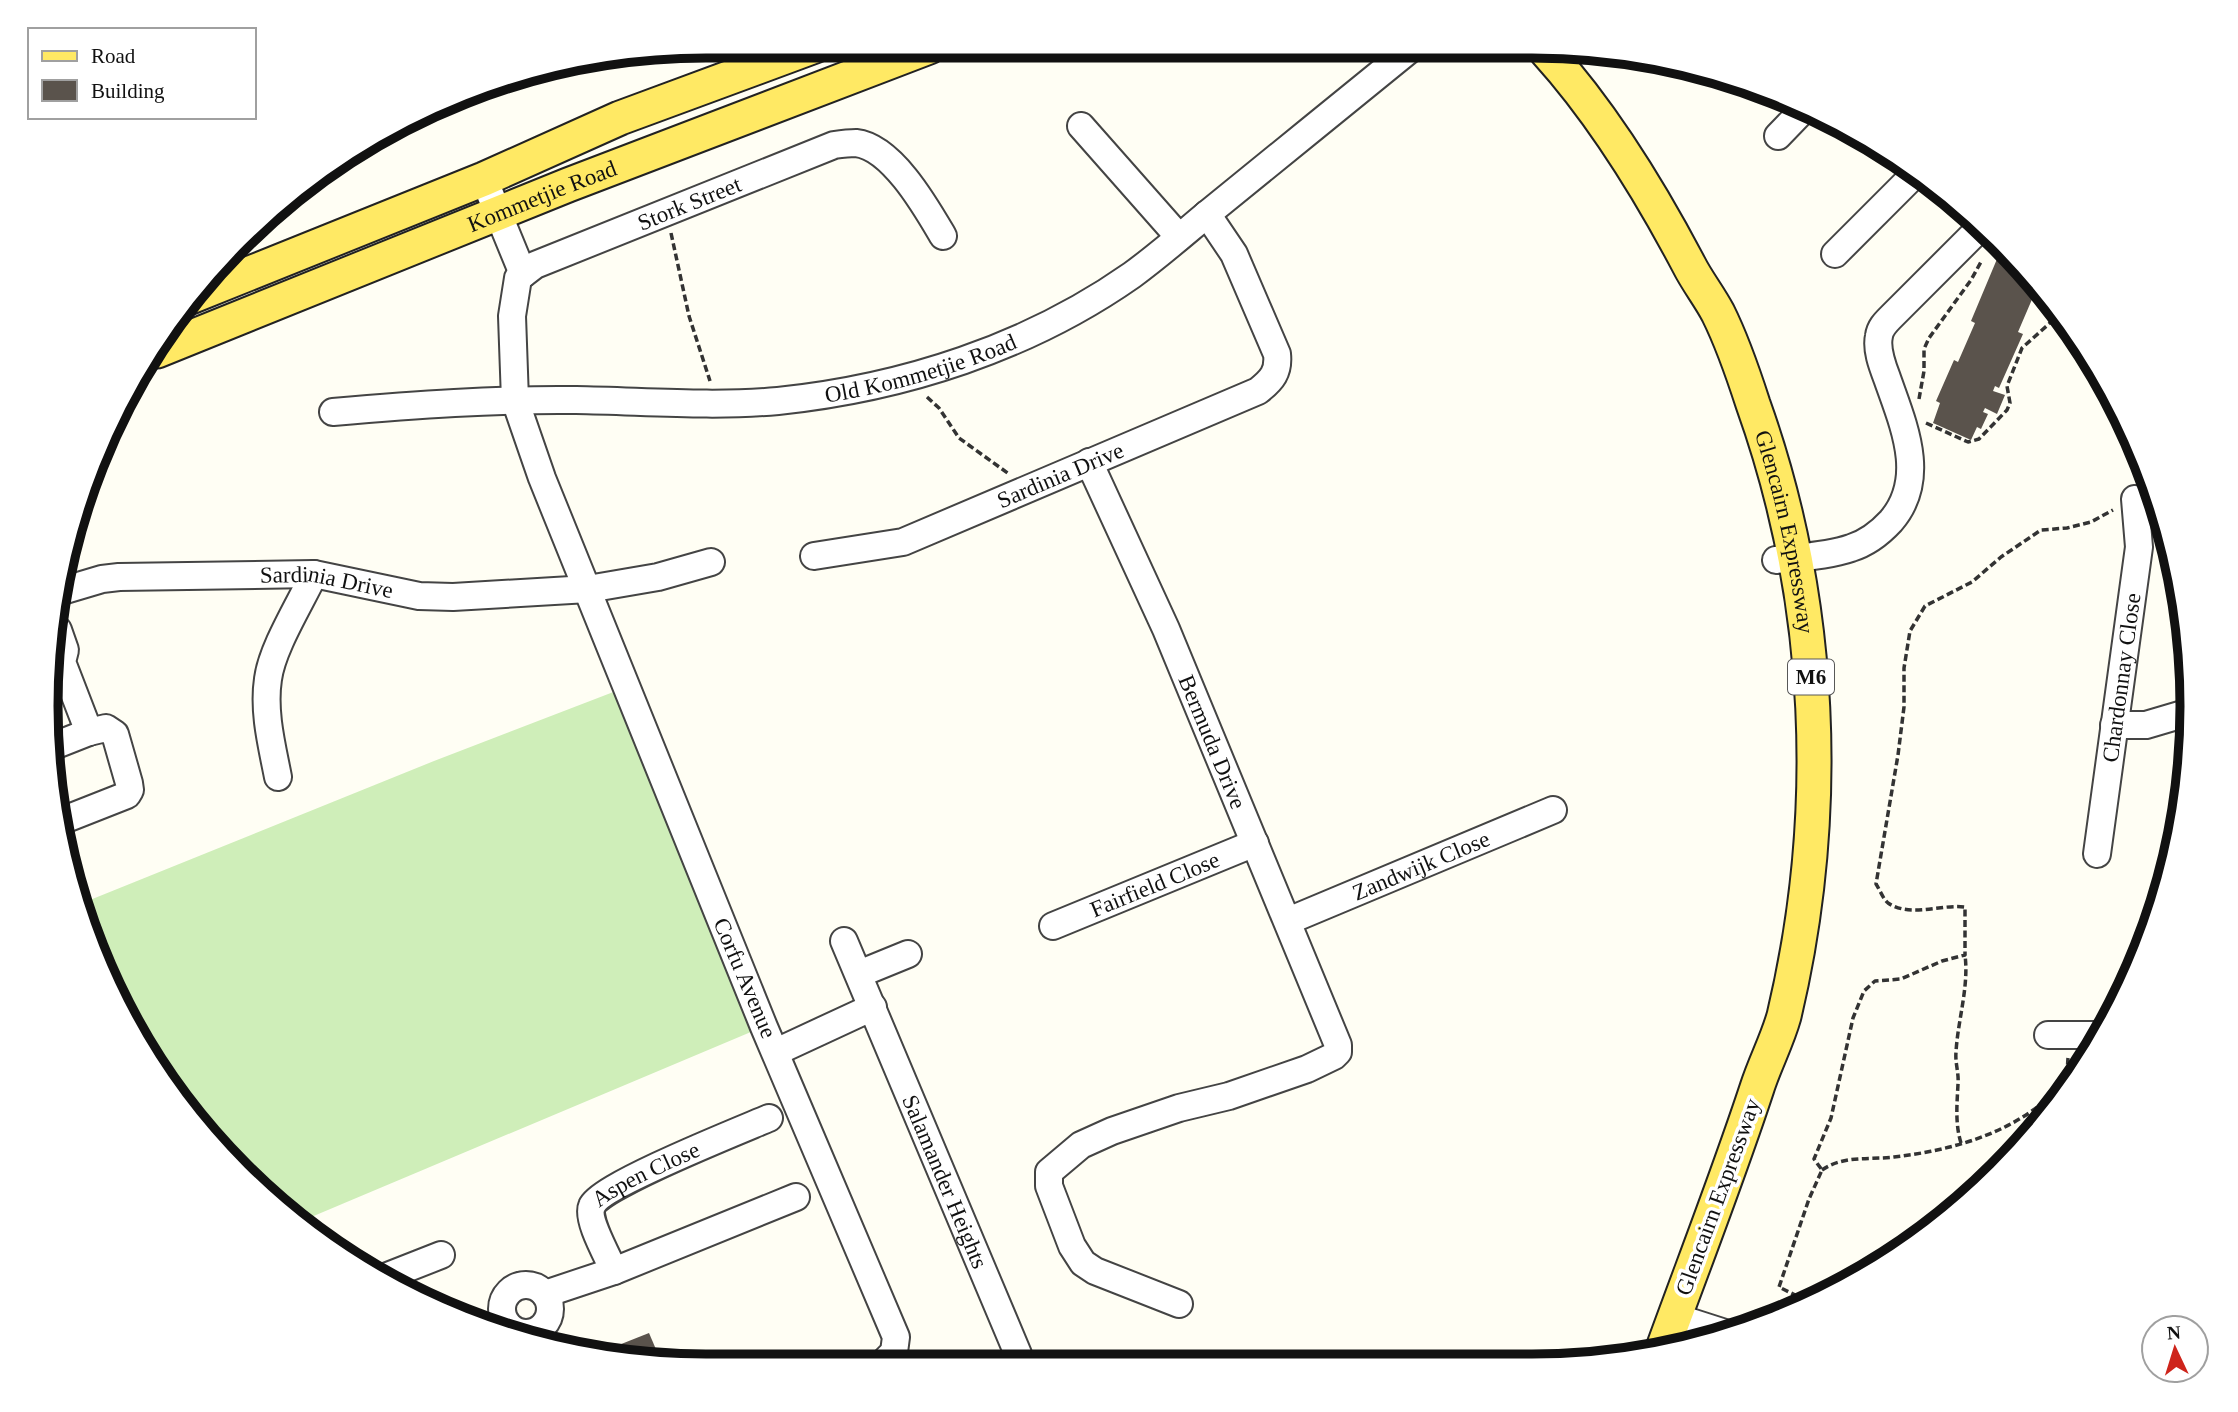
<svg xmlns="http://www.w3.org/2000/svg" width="2238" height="1412" viewBox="0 0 2238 1412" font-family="Georgia,serif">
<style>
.garden{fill:#cfeeb9}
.building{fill:#5a534c}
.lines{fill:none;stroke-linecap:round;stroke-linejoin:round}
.minor-casing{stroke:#444;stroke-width:30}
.major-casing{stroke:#222;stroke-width:37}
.path{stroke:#333;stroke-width:3.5;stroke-dasharray:7 3.5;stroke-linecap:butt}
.minor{stroke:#fff;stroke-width:26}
.major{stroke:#ffe964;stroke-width:33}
.labels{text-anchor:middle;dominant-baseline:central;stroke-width:7;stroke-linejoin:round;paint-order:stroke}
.shield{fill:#fff;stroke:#585858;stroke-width:2}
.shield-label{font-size:21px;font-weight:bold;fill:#111}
.street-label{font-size:23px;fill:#111;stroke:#fff}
.rim{fill:none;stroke:#111;stroke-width:9}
</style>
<rect width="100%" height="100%" fill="#fffef4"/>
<polygon class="garden" points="616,691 758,1029 297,1223 157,1073 80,904 434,761"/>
<g class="building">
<polygon points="1997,259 2031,274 2053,305 2047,310 2033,297 2018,332 2023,334 1999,388 1995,386 1993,391 2005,395 1997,414 1985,408 1983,412 1988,414 1981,429 1977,427 1971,440 1933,423 1940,403 1936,401 1954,360 1958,362 1975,323 1971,321"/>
<polygon points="649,1333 661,1361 620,1361 596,1354"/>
</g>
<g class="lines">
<g class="minor-casing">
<g id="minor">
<polyline points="1081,126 1179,237"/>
<polyline points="1778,136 1805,108"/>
<polyline points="484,179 523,274"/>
<polyline points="1835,254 1917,172"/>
<path id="s1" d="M333,412C414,405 495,399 576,400C643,401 711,407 778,401C903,388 1028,348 1132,275C1158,256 1182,235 1206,215C1274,160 1341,105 1409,50"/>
<path id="s2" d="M1089,462L1166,629L1338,1045V1052L1334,1056L1307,1069L1229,1096L1179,1108L1112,1131L1081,1145L1049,1172V1186L1072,1246L1083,1263L1095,1271L1179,1304"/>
<path id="s3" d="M814,556L903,542L1258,391C1272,380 1279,372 1277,354L1234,254L1207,214"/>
<path d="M1776,560C1801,557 1828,556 1851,548C1867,543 1879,534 1891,521C1928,478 1903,424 1887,378C1882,365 1876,349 1879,336C1880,328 1885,323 1890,318L1982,226"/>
<path id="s4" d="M65,590L102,579L119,577L314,574L419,596L453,597L588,589L658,577L711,562"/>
<polyline points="58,630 65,650 62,662 89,732"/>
<polyline points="2114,725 2146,725 2190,712"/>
<polyline points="51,747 89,732 106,728 115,734 129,783 130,790 127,795 61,821"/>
<path d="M278,777C272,746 263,712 268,679C272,648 300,604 314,574"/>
<path id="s5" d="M2097,854L2139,547L2135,499"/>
<path id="s6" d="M1288,921L1553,810"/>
<path id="s7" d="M1053,926L1255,843"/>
<path id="s8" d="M844,941L1018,1354"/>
<polyline points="859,974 908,954"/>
<polyline points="2048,1035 2101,1035"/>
<polyline points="776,1052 873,1007"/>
<path id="s9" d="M614,1271C608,1257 586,1219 592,1206C600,1186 741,1130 769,1118"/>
<polyline points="385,1277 441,1255"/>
<circle cx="526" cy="1309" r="24"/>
<polyline points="545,1294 614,1271 796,1197"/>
<polyline points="1675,1317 1728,1334"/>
<path id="s10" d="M884,1362L894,1352L896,1337L764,1027L542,478L515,400L512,316L518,278L535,265L834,145C841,144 849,143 856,143C892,147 926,207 943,236"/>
</g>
</g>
<g class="major-casing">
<g id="major">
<path id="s11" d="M1546,51C1603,114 1649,189 1689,265C1697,281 1709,296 1718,313C1732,341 1743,373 1753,404C1823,600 1832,814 1784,1016C1777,1041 1765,1063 1757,1088C1728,1176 1694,1263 1662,1351"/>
<polyline points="188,298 484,179 620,118 815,46"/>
<path id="s12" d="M157,351L568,185L929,47"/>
</g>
</g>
<g class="path">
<polyline points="671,233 689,316 710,381"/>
<polyline points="927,397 939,408 959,438 1009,474"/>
<polyline points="1919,399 1924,371 1924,349 1929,338 1971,280 1982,260"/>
<polyline points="1926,423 1968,442 1979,439 2007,410 2010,403 2007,386 2022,348 2060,314"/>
<polyline points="2131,434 2130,437 2134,441"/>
<polyline points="2140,478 2144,465"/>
<path d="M1961,1143C1955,1124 1957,1104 1958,1084C1959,1073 1955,1063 1956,1052C1958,1019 1969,987 1965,955"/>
<path d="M1822,1170C1844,1155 1869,1160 1894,1157C1946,1151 1999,1137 2040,1105C2047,1100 2057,1096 2061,1089C2068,1079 2067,1070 2068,1058"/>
<path d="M1807,1301L1779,1287L1809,1199L1822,1170L1814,1159L1831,1118L1853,1018L1864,991L1875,981L1901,979L1942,961L1965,955V907C1940,904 1911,918 1888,903C1883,899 1880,890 1876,884L1898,755L1904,707V668L1910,631L1925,606L1972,582L2001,557L2041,530L2067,528L2091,522L2113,510"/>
</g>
<use href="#minor" class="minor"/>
<use href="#major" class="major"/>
</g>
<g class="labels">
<rect class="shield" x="1788" y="659.5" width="46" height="35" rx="5"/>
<g class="shield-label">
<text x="1811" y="677">M6</text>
</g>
<g class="street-label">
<text stroke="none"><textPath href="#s12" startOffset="415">Kommetjie Road</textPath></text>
<text stroke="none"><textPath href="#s10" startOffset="1351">Stork Street</textPath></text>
<text stroke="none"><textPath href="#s1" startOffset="592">Old Kommetjie Road</textPath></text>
<text stroke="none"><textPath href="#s3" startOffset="261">Sardinia Drive</textPath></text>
<text stroke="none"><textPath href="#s11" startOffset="544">Glencairn Expressway</textPath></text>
<text stroke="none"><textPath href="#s4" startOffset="264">Sardinia Drive</textPath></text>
<text stroke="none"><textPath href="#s5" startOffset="178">Chardonnay Close</textPath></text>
<text stroke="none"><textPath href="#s2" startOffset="306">Bermuda Drive</textPath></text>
<text stroke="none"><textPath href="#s6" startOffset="144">Zandwijk Close</textPath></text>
<text stroke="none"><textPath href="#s7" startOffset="110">Fairfield Close</textPath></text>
<text transform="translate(745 978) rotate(67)">Corfu Avenue</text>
<text stroke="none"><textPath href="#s9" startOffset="133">Aspen Close</textPath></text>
<text stroke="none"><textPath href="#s8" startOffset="261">Salamander Heights</textPath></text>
<text transform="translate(1718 1197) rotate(-70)">Glencairn Expressway</text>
</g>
</g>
<path d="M0 0H2238V1412H0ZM706 58H1532A648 648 0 0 1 2180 706V706A648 648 0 0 1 1532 1354H706A648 648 0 0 1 58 706V706A648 648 0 0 1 706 58Z" fill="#fff" fill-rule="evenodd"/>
<path class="rim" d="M706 58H1532A648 648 0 0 1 2180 706V706A648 648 0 0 1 1532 1354H706A648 648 0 0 1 58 706V706A648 648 0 0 1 706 58Z"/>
<rect x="28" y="28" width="228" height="91" fill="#ffffff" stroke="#a0a0a0" stroke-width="2"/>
<rect x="42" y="51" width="35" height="10" fill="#ffe964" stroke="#a0a0a0" stroke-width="2"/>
<text x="91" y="63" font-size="21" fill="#111111">Road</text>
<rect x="42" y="80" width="35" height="21" fill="#5a534c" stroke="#a0a0a0" stroke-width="2"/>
<text x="91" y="98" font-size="21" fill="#111111">Building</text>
<g transform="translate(2175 1349) rotate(356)"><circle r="33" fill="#ffffff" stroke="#a0a0a0" stroke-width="2"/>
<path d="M0-5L12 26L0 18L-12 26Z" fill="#ce241b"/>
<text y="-10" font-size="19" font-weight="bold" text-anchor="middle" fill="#111111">N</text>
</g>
</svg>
